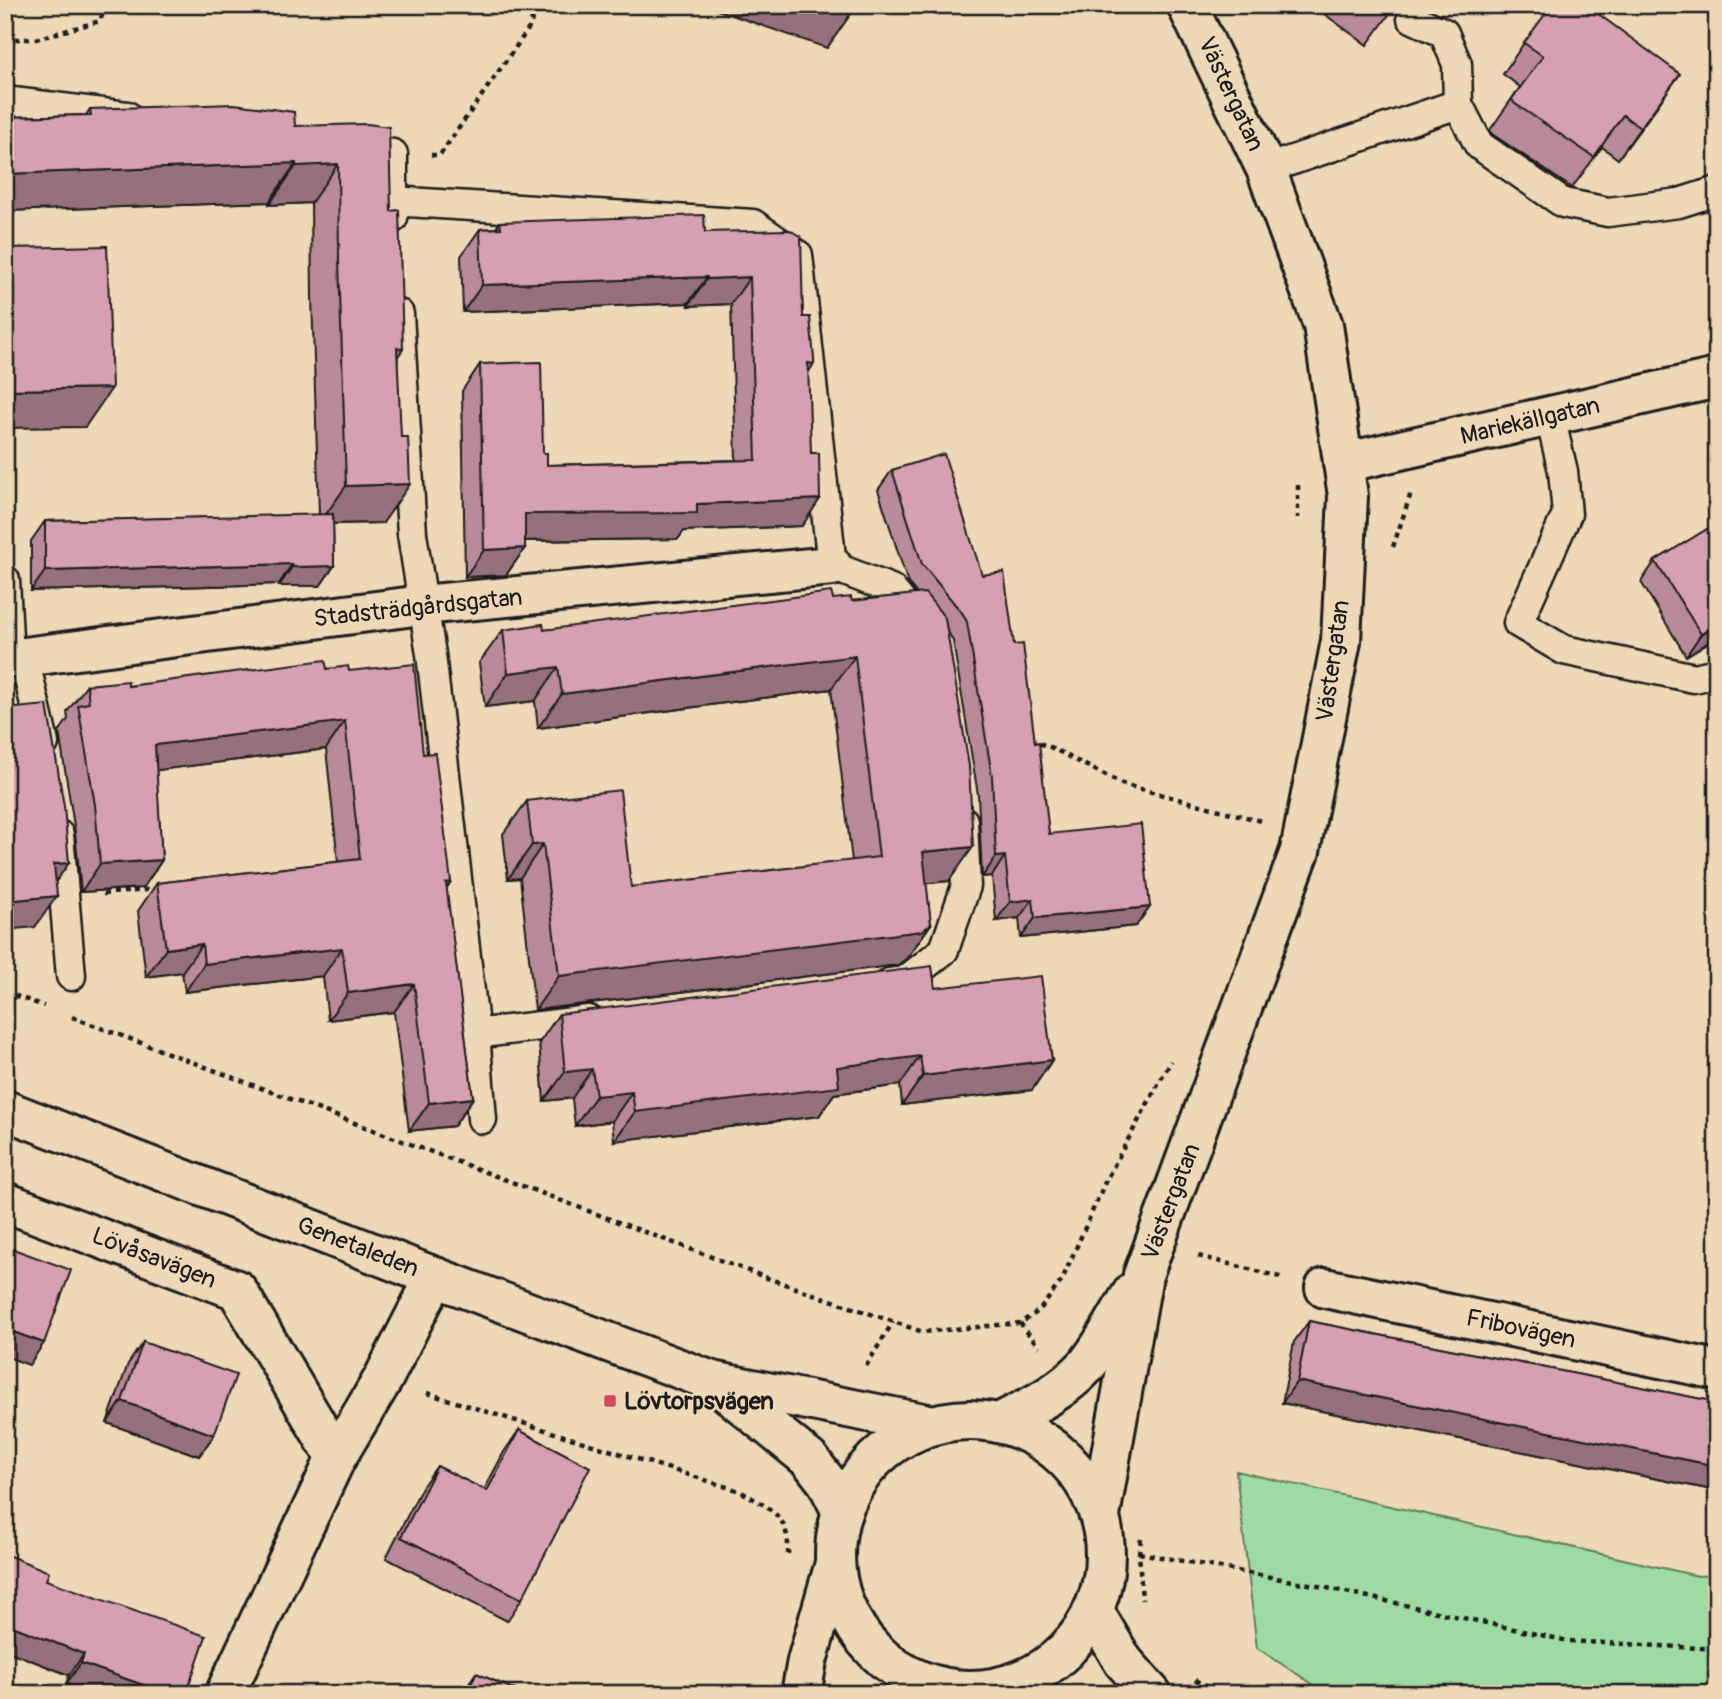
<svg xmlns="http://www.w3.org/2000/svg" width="1722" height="1699" viewBox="0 0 1722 1699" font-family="Pangolin,sans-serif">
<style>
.green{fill:#9edba2;stroke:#5d7c5f;stroke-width:2}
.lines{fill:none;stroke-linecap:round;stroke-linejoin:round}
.lane-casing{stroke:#1c1c1c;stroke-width:33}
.street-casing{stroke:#1c1c1c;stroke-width:44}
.secondary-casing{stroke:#1c1c1c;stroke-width:44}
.path{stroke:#1c1c1c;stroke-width:4.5;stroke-dasharray:5 5;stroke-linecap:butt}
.lane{stroke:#eed8b7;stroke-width:28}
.street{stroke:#eed8b7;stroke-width:38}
.secondary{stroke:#eed8b7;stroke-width:38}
.wall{fill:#b98a99;stroke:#1c1c1c;stroke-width:2}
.shaded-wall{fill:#96707d;stroke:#1c1c1c;stroke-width:2}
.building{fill:#d7a0b2;stroke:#1c1c1c;stroke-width:2}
.poi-dot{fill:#d1495b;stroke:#eed8b7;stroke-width:2.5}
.labels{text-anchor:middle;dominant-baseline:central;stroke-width:5;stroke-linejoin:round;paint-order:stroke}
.street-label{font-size:24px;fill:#1c1c1c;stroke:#eed8b7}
.poi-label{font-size:24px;font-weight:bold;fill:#1c1c1c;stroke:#eed8b7;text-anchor:start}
</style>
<rect width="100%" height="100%" fill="#eed8b7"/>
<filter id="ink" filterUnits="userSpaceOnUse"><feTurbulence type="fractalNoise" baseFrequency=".0143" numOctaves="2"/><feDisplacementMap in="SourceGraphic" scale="14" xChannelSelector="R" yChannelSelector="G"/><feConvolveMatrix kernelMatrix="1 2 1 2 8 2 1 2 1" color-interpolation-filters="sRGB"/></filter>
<g filter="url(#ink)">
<polygon class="green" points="1236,1471 1698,1576 1717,1575 1717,1694 1328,1694 1257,1648"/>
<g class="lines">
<g class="lane-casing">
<g id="lane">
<polyline points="1412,18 1444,33 1457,64 1458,104 1479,145 1563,203 1608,212 1679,203 1717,191"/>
<polyline points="5,101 127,116"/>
<polyline points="354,147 393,154 393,218"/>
<polyline points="1266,169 1458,104"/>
<polyline points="392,201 753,224 798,255 832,566 891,589 920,624"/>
<polyline points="399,314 412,534 431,654 475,1034 482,1119"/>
<polyline points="1550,417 1563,471 1567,514 1518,623 1564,650 1694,678 1717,673"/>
<polyline points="5,580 9,656"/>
<polyline points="24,657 44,743"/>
<polyline points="59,835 71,976"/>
<polyline points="890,983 905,981 944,950 966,886 963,821"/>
<polyline points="475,1034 589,1020"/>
</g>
</g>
<g class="street-casing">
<g id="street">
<polyline points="5,657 24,657 422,605 832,566"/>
<polyline points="5,1202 237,1290 336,1458"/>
<polyline points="1325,1288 1717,1370"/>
<polyline points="225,1694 336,1458 383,1379 435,1277"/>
</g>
</g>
<g class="secondary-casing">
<g id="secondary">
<polyline points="1343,463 1717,378"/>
<polyline points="5,1110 435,1277 712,1381 933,1425"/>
<polyline points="717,1384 810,1460 827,1482 842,1512"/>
<circle cx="970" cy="1555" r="135"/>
<path d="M999,1423C1030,1407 1062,1392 1086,1366C1104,1344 1118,1315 1133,1292"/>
<polyline points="1100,1516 1143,1275 1300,851 1341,641 1348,496 1323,325 1266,169 1187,5"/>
<polyline points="1093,1610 1123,1661 1152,1694"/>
<polyline points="801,1694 807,1661 835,1563"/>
</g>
</g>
<g class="path">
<polyline points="5,39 36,39 100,21 106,5"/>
<polyline points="431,155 440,155 529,28 537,5"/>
<polyline points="1298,485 1298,518"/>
<polyline points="1393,547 1411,493"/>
<polyline points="1030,740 1050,747 1122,784 1261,821"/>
<polyline points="103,894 157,889"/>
<polyline points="5,992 44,1006"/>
<polyline points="72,1017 770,1279 923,1332 1020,1323 1039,1311 1062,1280 1106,1180 1171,1061"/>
<polyline points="1198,1256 1284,1278"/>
<polyline points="1020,1323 1039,1347"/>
<polyline points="866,1366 893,1322"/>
<path d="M427,1393L740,1491C770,1509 790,1515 788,1554"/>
<polyline points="1141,1539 1139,1553 1142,1600"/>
<polyline points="1139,1553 1314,1585 1568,1641 1717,1649"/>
<polyline points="1195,1680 1218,1694"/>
</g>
<use href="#lane" class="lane"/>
<use href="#street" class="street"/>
<use href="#secondary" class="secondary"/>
</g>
<g class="wall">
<polygon points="1312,5 1396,5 1367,45"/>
<polygon points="1524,43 1658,105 1618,159 1602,147 1572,188 1492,134 1490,130 1520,87 1503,74"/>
<polygon points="90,109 295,126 391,211 398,357 383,523 333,524 334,566 320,586 279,586 279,584 31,591 31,541 45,521 319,515 312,297 311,203 269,205 269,202 5,211 5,117 86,115"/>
<polygon points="500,222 705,232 803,317 808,372 802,526 684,531 678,539 525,541 525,548 506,575 465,577 462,391 480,364 543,453 547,465 736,460 731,304 688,306 688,303 463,312 461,256 480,229 496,228"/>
<polygon points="892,470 982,575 1014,645 1035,743 1049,834 1136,926 1021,938 1019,918 996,921 992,876 982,877 978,795 953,641 947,630 949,881 926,883 931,924 907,958 898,965 535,1010 520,878 508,879 503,834 527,801 631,887 852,861 831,689 538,728 535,701 485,707 479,663 503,630 544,630 833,599 852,601 917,594 908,583 878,490"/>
<polygon points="1717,523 1717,637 1686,656 1641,582 1655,561"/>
<polygon points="327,669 349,671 423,754 451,882 446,889 473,1098 454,1126 409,1131 394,1012 328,1020 323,976 185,992 182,972 146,977 138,911 157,883 338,862 326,749 156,770 162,860 143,888 81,892 75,832 59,732 68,719 67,712 87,685 128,686"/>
<polygon points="935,988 1052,1060 1032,1090 902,1105 900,1085 834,1094 819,1116 614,1141 612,1121 575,1126 572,1098 544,1101 539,1043 559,1014"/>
<polygon points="1309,1321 1717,1402 1717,1491 1282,1403 1294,1342"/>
<polygon points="143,1342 214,1435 199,1456 107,1423 128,1364"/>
<polygon points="519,1430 522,1599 507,1621 386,1558 422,1487 437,1466 484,1490 504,1452"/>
<polygon points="5,1554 46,1580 186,1694 93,1694 66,1684 69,1675 5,1650"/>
<polygon points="476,1673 525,1694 461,1694"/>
</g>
<g class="shaded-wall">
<polygon points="703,5 857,5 827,48"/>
<polygon points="1680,74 1658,105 1618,159 1640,128"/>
<polygon points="296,163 269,202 5,211 5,174"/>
<polygon points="338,164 311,203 269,205 296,166"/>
<polygon points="707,277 688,303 463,312 482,285"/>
<polygon points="750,277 731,304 688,306 707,279"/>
<polygon points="397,348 403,349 377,387"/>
<polygon points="808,363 814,364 796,391"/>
<polygon points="112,388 85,427 5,428 5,390"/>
<polygon points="410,484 383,523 319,524 346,486"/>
<polygon points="820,499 802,526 684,531 678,539 506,541 525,514 697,504"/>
<polygon points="525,548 506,575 465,577 484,550"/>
<polygon points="292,564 279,584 31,591 45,571"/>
<polygon points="334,566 320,586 279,586 292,567"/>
<polygon points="1717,624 1717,637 1686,656 1701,634"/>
<polygon points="855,656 831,689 538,728 562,694"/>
<polygon points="558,667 535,701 485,707 508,673"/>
<polygon points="345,721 326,749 135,773 155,745"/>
<polygon points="543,844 520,878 508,879 532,845"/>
<polygon points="973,847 949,881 899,886 923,852"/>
<polygon points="1005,856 992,876 982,877 996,857"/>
<polygon points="162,860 143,888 81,892 100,864"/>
<polygon points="69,863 47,894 54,864"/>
<polygon points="57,896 35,927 5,930 5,901"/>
<polygon points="1033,899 1019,918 996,921 1010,902"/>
<polygon points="1150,907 1136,926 1021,938 1035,918"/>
<polygon points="931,924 907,958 898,965 535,1010 559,976"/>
<polygon points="202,944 182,972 146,977 166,949"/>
<polygon points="342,948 323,976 185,992 204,964"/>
<polygon points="414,984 394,1012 328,1020 348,993"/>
<polygon points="920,1056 900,1085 834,1094 819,1116 614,1141 635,1112 837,1067"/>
<polygon points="1052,1060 1032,1090 902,1105 923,1076"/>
<polygon points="592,1069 572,1098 544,1101 565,1072"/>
<polygon points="632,1092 612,1121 575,1126 596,1096"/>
<polygon points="473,1098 454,1126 409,1131 429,1103"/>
<polygon points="5,1329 44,1343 29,1365 5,1356"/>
<polygon points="1297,1381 1717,1466 1717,1491 1282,1403"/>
<polygon points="122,1401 214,1435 199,1456 107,1423"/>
<polygon points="5,1623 84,1654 69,1675 5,1650"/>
<polygon points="81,1663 169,1694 93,1694 66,1684"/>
</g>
<g class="building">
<polygon points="1376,5 1395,5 1389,14"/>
<polygon points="1552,5 1586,5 1680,74 1640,128 1623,115 1594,157 1514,103 1512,99 1543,56 1524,43"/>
<polygon points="234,104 294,112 295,126 368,124 389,127 391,211 399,210 403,349 397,348 401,437 408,437 410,484 346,486 339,259 338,164 296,166 296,163 5,174 5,117 91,115 90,109"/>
<polygon points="704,215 705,232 790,230 801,237 803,317 810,317 814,358 814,364 808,363 811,453 819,453 820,499 697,504 697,513 525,514 525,548 484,550 480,364 541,362 543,453 547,453 547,465 756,460 750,277 707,279 707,277 482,285 480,229 501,228 500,222"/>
<polygon points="107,246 112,388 5,390 8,484 5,484 5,248"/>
<polygon points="944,454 982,575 1004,572 1014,645 1023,644 1035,743 1039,742 1049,834 1141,824 1150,907 1035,918 1033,899 1010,902 1005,856 996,857 992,776 967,622 963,614 922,564 892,470"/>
<polygon points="333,514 334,566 292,567 292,564 45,571 45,521"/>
<polygon points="1717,523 1717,624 1701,634 1655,561"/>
<polygon points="831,592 833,599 851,597 852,601 925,593 945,618 969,766 973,847 923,852 931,924 922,931 559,976 543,844 532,845 527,801 620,790 631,887 879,857 855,656 562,694 558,667 508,673 503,630 543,624 544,630"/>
<polygon points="325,660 327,669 348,666 349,671 414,664 423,754 435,753 451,882 446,883 473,1098 429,1103 414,984 348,993 342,948 204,964 202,944 166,949 157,883 360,859 345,721 155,745 162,860 100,864 95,805 78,705 89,703 87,685 128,681 128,686"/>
<polygon points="47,705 64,806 69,863 54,864 57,896 5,901 5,709"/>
<polygon points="932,966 935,988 1041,976 1052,1060 923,1076 920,1056 837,1067 839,1087 635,1112 632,1092 596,1096 592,1069 565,1072 559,1014"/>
<polygon points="5,1246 71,1270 44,1343 5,1329 5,1314 7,1310 5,1309"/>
<polygon points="1309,1321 1717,1402 1717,1466 1297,1381"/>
<polygon points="143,1342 236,1375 214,1435 122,1401"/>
<polygon points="519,1430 590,1467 522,1599 401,1537 437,1466 487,1491"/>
<polygon points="5,1554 49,1572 46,1580 206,1636 186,1694 169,1694 81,1663 84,1654 5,1623"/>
<polygon points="476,1673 525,1694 467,1694"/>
</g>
</g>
<rect class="poi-dot" x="603" y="1394" width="14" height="14" rx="3.5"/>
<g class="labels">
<g class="street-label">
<text transform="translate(1231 94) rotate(65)">Västergatan</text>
<text transform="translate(1530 421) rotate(-13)">Mariekällgatan</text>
<text transform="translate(418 608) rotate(-6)">Stadsträdgårdsgatan</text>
<text transform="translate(1333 661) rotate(-82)">Västergatan</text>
<text transform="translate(1171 1202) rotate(-69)">Västergatan</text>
<text transform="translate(358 1247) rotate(21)">Genetaleden</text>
<text transform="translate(154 1258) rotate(21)">Lövåsavägen</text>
<text transform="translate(1521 1329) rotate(12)">Fribovägen</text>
</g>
<g class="poi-label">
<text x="624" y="1401">Lövtorpsvägen</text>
</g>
</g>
<rect width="1722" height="1699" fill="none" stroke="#eed8b7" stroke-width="28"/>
<rect x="14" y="14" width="1694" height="1671" fill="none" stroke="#1c1c1c" stroke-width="2.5" filter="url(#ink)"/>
</svg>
